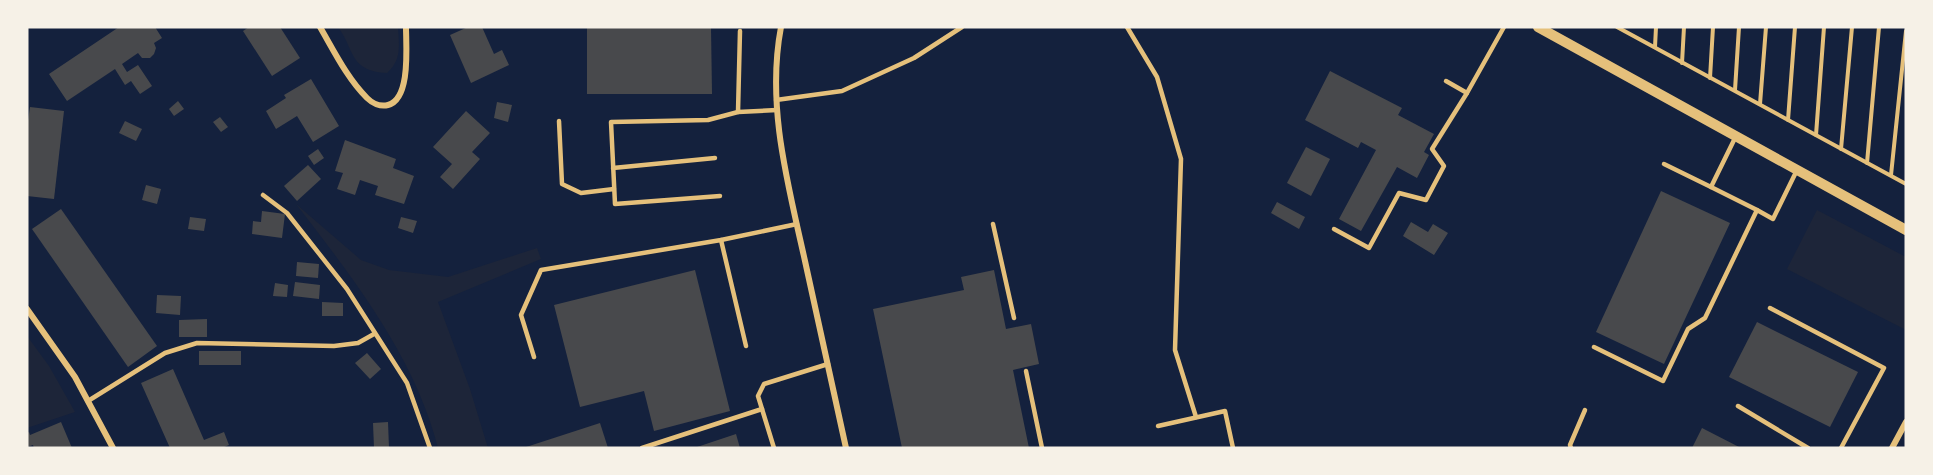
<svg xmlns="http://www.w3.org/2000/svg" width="1933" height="475" viewBox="0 0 1933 475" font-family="Poppins,sans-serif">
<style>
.green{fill:#1d2539}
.building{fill:#48494c}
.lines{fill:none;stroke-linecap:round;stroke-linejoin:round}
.path{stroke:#e5c07b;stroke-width:4}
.service{stroke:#e5c07b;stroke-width:4.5}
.minor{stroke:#e5c07b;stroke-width:6}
.tertiary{stroke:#e5c07b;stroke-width:10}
</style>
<rect width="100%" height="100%" fill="#14213d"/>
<g class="green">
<path d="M338,27H398C399,45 402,60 387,73C349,71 355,50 338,27Z"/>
<path d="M296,204L361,260L389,270L448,277L537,248L541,259L438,302L470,389L488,448H438C415,357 353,278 296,204Z"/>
<polygon points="1817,210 1906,257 1906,330 1787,269"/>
<polygon points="27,336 49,366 75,412 27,428"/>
</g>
<g class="building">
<polygon points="119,27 155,27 162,38 154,43 156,48 154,54 150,58 142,58 138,53 122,64 127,72 138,65 152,86 140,94 131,81 125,85 115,69 67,101 49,74"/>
<polygon points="249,27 280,27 300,58 272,76 243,31"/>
<polygon points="468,27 482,27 494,54 502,50 509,65 471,83 450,35"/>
<polygon points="587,27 711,27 712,94 587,94"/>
<polygon points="1330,71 1402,108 1398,115 1434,134 1424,152 1429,155 1417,178 1397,167 1361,231 1339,219 1376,150 1361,142 1358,148 1305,120"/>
<polygon points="311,79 339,126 313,142 297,116 276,129 266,111 286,98 284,95"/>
<polygon points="178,101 184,109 174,116 169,109"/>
<polygon points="497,102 512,105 508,122 494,118"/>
<polygon points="30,107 64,111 54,199 27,196 27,127"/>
<polygon points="466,111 490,133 472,152 480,159 453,189 440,177 452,164 433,147"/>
<polygon points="220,117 228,127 221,132 213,122"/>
<polygon points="125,121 142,129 136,141 119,133"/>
<polygon points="345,140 396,159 393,168 414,176 404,204 375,195 378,186 360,180 355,195 337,189 343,173 335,171"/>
<polygon points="1306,147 1330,159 1311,196 1287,183"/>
<polygon points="318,149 324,158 314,165 308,156"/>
<polygon points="308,165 321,179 297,201 284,186"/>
<polygon points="146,185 161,189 157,204 142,200"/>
<polygon points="1661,191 1730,223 1664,364 1596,332"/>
<polygon points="1277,202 1305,217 1299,229 1271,213"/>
<polygon points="61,209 157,346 128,367 32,229"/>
<polygon points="262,211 285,214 282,238 252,234 253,221 261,222"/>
<polygon points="190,217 206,219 204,231 188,229"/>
<polygon points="401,217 417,221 413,233 398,228"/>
<polygon points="1411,222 1428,232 1433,224 1448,233 1434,255 1403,236"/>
<polygon points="297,262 319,264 318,278 296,276"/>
<polygon points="695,270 730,411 654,431 644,391 580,407 554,305"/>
<polygon points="994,270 1006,329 1031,324 1039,364 1013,370 1029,448 902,448 873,309 964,290 961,277"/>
<polygon points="295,282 320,285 319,299 293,296"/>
<polygon points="275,283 288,285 287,297 273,296"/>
<polygon points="157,295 181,296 180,315 156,313"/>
<polygon points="322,302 343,303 343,316 322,316"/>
<polygon points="207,319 207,337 179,337 179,320"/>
<polygon points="1757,322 1858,372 1830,427 1729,377"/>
<rect x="199" y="351" width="42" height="14"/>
<polygon points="367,353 381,369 370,379 355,363"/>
<polygon points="173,369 204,440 224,432 229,445 222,448 170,448 141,383"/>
<polygon points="61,422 72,448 34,448 33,445 27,447 27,433 29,432 30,435"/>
<polygon points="388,422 389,448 374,448 373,423"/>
<polygon points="600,423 608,448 523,448"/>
<polygon points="1702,428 1741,448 1692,448"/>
<polygon points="736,434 740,448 694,448"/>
</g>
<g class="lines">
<g class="path">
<polyline points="1617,27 1906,184"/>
<polyline points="1655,47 1656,27"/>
<polyline points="1682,63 1684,27"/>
<polyline points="1710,78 1713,27"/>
<polyline points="1735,90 1739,27"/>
<polyline points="1760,104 1766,27"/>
<polyline points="1788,120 1795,27"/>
<polyline points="1816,135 1824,27"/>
<polyline points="1841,149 1852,27"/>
<polyline points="1867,163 1879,27"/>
<polyline points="1891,175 1906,31"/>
</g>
<g class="service">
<polyline points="1127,27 1157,77 1181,159 1175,350 1196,417"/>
<polyline points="740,31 738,112 777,110"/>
<polyline points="1446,81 1467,93 1504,27"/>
<polyline points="776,100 842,91 914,58 962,27"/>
<polyline points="559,121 562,184 581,193 614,189"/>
<polyline points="1736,136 1711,187 1757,210"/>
<polyline points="1664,164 1711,187"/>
<polyline points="613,168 715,158"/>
<polyline points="263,195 287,213 347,289 407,383 430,448"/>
<polyline points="720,196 615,204 611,122 708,120 738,112"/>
<polyline points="993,224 1014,318"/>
<polyline points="1334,229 1369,248 1399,193 1426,200 1444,166 1432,149 1467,93"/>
<polyline points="721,240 746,346"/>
<polyline points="1770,308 1884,368 1841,448"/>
<polyline points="1594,347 1663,381 1688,329 1705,318 1757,210 1773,219 1797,170"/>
<polyline points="534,357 521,315 541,270 721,240 797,224"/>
<polyline points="1026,371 1042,448"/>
<polyline points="88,401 165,353 197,343 334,346 358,343 374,334"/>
<polyline points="1738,406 1808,448"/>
<polyline points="1158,426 1225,411 1233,448"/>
<polyline points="642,448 762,409"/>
<polyline points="774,448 758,396 764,384 828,364"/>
<polyline points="1571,448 1570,445 1585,410"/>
</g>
<g class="minor">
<path d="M320,27C334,51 347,78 367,98C372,103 380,107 388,105C411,99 406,46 406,27"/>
<path d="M781,27C766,106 788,184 805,261C819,323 832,386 846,448"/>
<polyline points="27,309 75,377 113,448"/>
<polyline points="1892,448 1906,422"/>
</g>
<polyline class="tertiary" points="1538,27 1906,230"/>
</g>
<rect width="1933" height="475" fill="none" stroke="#f6f1e7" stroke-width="57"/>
</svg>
